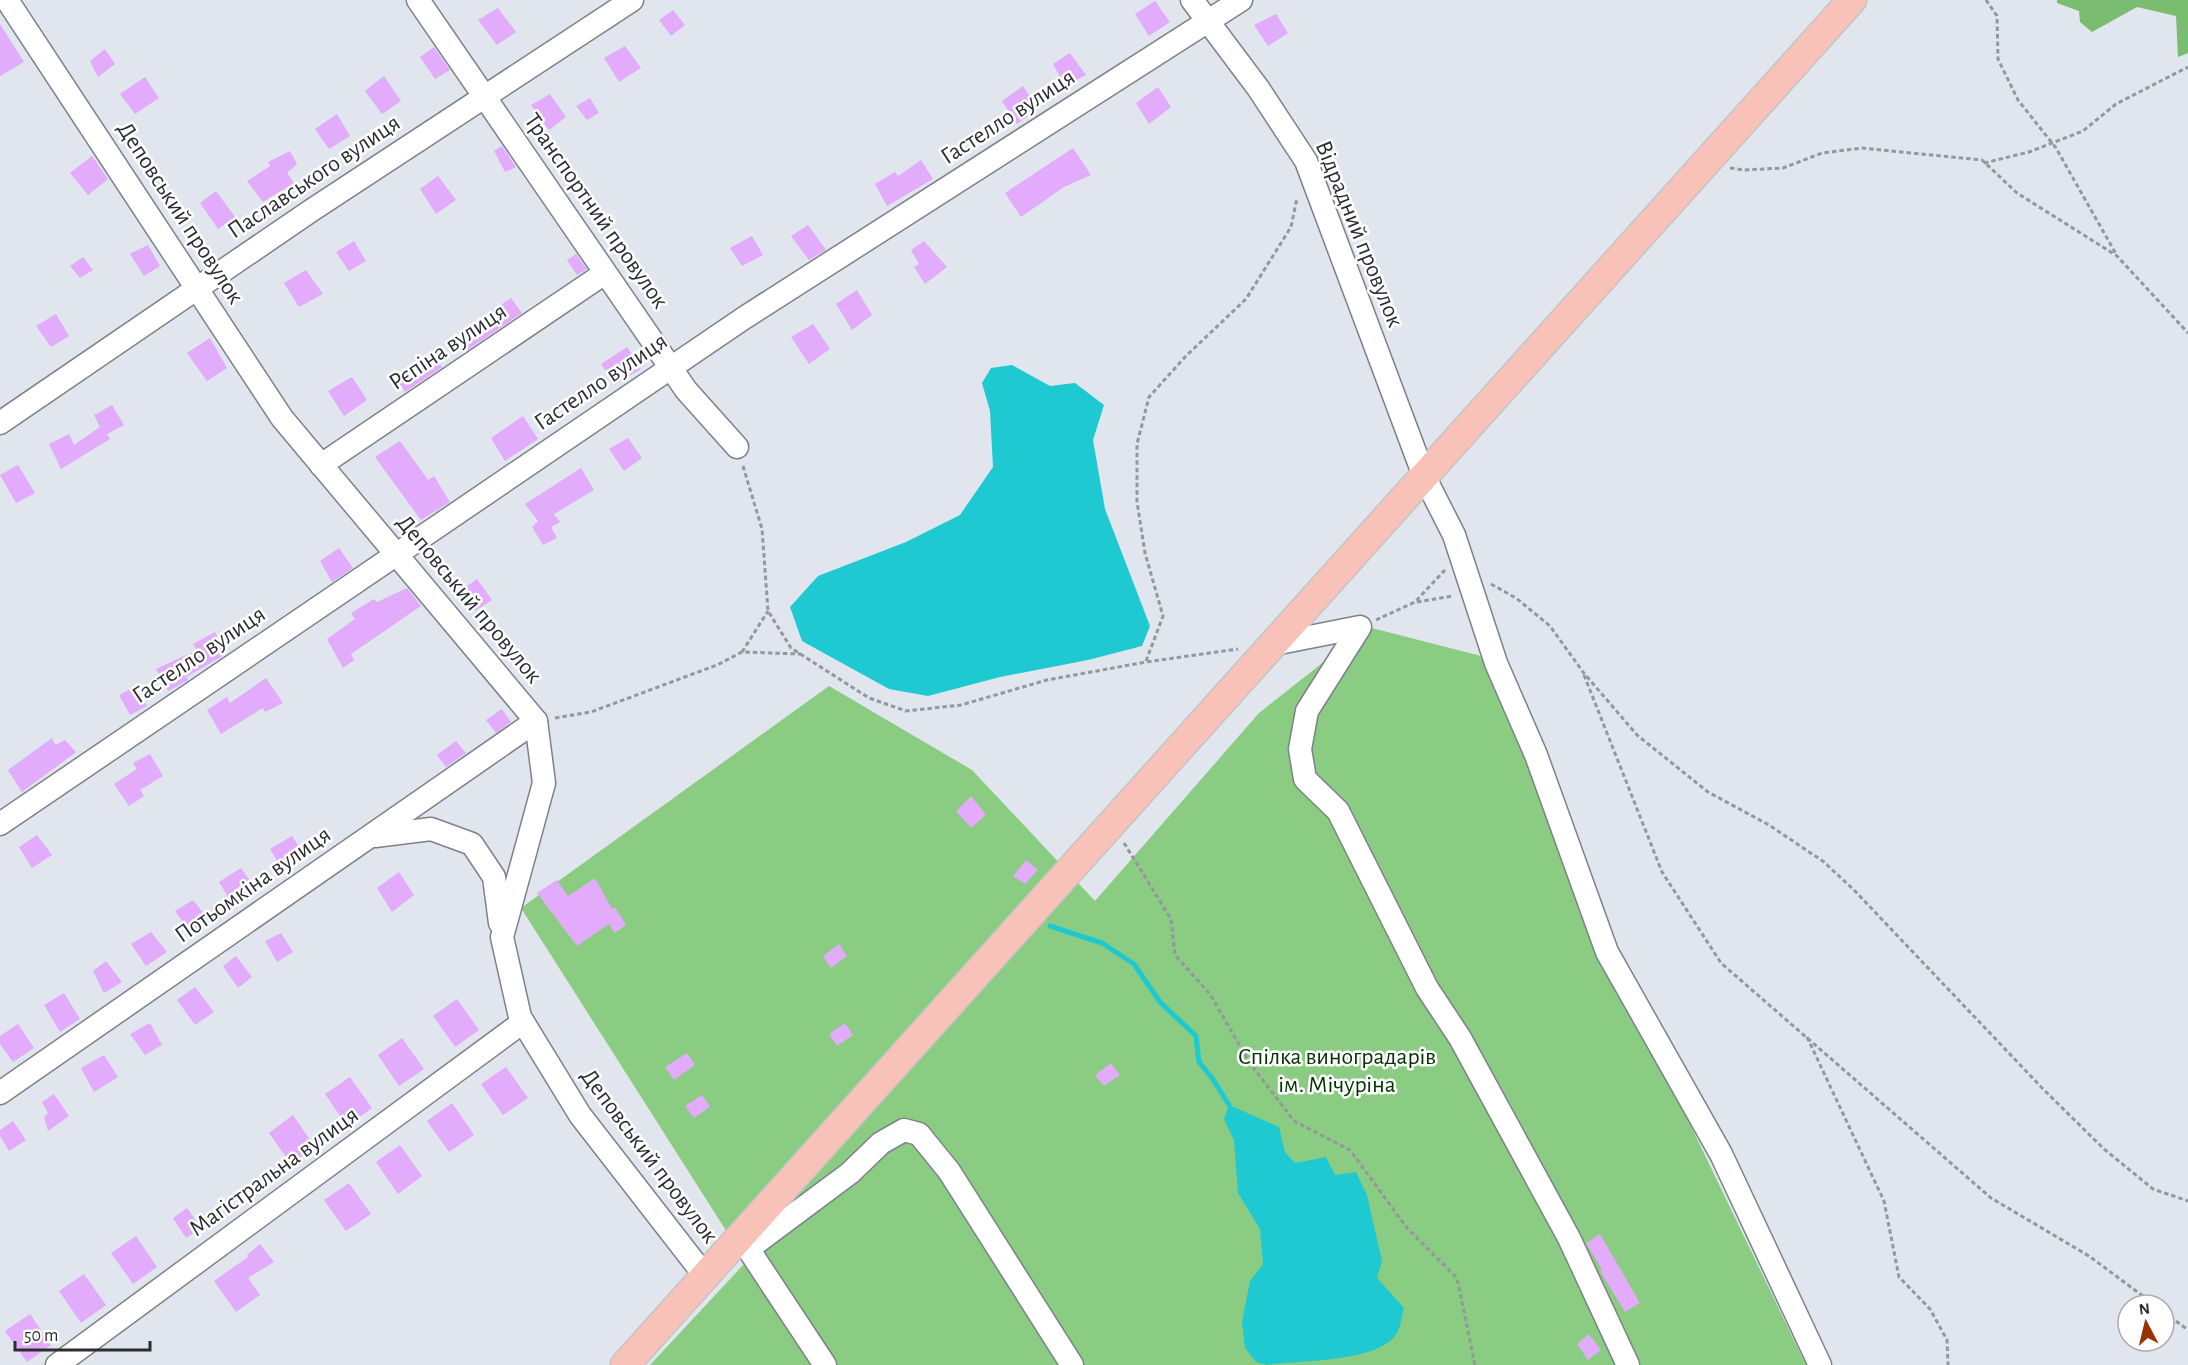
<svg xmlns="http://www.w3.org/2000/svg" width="2188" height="1365" viewBox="0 0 2188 1365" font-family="'Alegreya Sans',sans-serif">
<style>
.green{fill:#8acc81}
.forest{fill:#7abc70}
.water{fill:#1fc9d2}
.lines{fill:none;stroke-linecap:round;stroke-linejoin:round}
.stream{stroke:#1fc9d2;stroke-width:5}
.building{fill:#e2abfb}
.minor-casing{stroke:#7d818a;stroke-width:25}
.major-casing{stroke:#c4c4c5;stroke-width:31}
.path{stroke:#94979e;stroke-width:3;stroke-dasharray:4.5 3;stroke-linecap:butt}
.minor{stroke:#fff;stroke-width:22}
.major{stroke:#f8c2b9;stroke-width:28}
.labels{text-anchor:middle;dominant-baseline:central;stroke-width:5;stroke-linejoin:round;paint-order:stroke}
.street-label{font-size:24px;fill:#2c2d31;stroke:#fff}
.park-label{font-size:24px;fill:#053400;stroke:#fff}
</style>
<rect width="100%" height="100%" fill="#e0e5ee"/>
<polygon class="green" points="1368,627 1481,656 1607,952 1806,1365 650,1365 746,1262 521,908 829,686 972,770 1095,901 1259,713"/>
<polygon class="forest" points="2057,0 2188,0 2188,53 2178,57 2176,16 2137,7 2092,32 2080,22 2079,11 2057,3"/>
<g class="water">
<polygon points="1012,365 1050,386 1075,383 1104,405 1093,440 1105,509 1150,626 1142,646 1088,660 1000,677 928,696 889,689 802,641 790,607 818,576 906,542 960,515 993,467 990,411 982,383 991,368"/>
<path d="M1229,1105L1279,1127L1285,1152L1295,1163L1326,1157L1335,1175L1356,1172L1367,1195L1382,1261L1377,1278L1404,1308C1402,1315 1401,1324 1398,1331C1383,1363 1299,1360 1267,1365L1256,1362L1245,1348L1242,1322L1250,1281L1263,1264L1260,1229L1238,1193L1234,1140L1224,1119Z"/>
</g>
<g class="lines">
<polyline class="stream" points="1050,926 1102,943 1134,964 1160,1002 1196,1036 1199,1062 1212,1078 1229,1105"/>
</g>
<g class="building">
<polygon points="1155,1 1170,22 1149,36 1135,14"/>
<polygon points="498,8 516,32 497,45 478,20"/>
<polygon points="673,10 685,25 671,36 659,20"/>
<polygon points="1276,14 1288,33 1268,46 1254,25"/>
<polygon points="0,24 24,62 0,76"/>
<polygon points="625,46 641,68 619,82 604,58"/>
<polygon points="434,47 450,70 435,79 420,57"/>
<polygon points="105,49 115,64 98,77 90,61"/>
<polygon points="1070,53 1086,75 1065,86 1053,64"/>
<polygon points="384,76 401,101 382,114 365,91"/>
<polygon points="145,77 159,98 135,114 120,94"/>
<polygon points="1023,86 1038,109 1017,124 1002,101"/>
<polygon points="1158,87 1171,107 1149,124 1136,103"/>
<polygon points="550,94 566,117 549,130 531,105"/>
<polygon points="590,98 599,113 587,120 576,106"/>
<polygon points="337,114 350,136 329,149 315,129"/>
<polygon points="502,146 516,167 505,172 494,151"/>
<polygon points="1073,148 1091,175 1064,187 1021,217 1005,193"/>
<polygon points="290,151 297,164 287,173 294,183 263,202 247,181 270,166 268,162"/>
<polygon points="92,156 108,179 88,195 70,173"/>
<polygon points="921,160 933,179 887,206 875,184 895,172 898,176"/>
<polygon points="438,176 456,200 436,214 420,189"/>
<polygon points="216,191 235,217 218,229 200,203"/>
<polygon points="808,225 826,250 809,260 791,236"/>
<polygon points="752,236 763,255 742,266 730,248"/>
<polygon points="354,241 366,261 349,271 336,252"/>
<polygon points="924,241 947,267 925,284 914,267 919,264 911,250"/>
<polygon points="148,245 160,266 144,276 130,254"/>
<polygon points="576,254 587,269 577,275 567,260"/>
<polygon points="83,257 93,270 80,278 70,266"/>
<polygon points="306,270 323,294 299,307 284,283"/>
<polygon points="857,290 872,315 852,330 836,304"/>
<polygon points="511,298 522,313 466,351 459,342 494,318 490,312"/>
<polygon points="56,314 69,336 51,347 36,326"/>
<polygon points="813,324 830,349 809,364 791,337"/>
<polygon points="210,338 227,368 207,381 187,353"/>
<polygon points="627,347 641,369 615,384 601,364"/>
<polygon points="435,357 442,367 405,392 398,381"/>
<polygon points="352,377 367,400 344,416 328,391"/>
<polygon points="112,405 124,425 107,434 110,439 61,469 49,444 69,434 74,445 100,427 94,415"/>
<polygon points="523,416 538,439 505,461 491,438"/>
<polygon points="628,438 642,458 624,471 609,449"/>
<polygon points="400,441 428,480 434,476 450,502 421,520 375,457"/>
<polygon points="18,465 35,493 16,503 0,475"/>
<polygon points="581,468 594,490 554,514 560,522 551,527 557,538 543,545 532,527 538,521 525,504"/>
<polygon points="339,548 353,568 332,582 320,561"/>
<polygon points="477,579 492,600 475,611 459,592"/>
<polygon points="407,588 421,606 351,654 354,660 343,668 327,639 355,619 351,613 374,599 377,602"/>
<polygon points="215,632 226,654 186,677 188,680 168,691 156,669 197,650 193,644"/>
<polygon points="266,678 283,703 265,712 263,708 221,734 207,710 227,697 230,703"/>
<polygon points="135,687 147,706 130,715 119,695"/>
<polygon points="502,709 511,722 496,733 486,720"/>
<polygon points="52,738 55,745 65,740 76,752 22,792 8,770"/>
<polygon points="456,741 466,753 446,767 437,755"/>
<polygon points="150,754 163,776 140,790 144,796 129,806 114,784 137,769 133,763"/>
<polygon points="971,796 986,815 971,828 956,811"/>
<polygon points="37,835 52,855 32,868 19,847"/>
<polygon points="292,836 305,856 282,869 270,849"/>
<polygon points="1026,860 1038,870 1025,884 1013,876"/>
<polygon points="241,868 255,888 239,899 235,894 228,897 219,882"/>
<polygon points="399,872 414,895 392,912 377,888"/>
<polygon points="595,878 612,909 615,907 626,925 615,933 609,924 577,946 537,893 557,880 568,896"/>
<polygon points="193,900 210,922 191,934 175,911"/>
<polygon points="151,932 167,952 146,966 131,944"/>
<polygon points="281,933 293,952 277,962 265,941"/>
<polygon points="839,944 847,956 831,968 823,956"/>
<polygon points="236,956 252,977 238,988 223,966"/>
<polygon points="106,961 122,982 104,993 93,971"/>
<polygon points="195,987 214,1012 195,1025 177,1000"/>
<polygon points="64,993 80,1019 60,1032 44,1005"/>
<polygon points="457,999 479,1030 455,1047 433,1016"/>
<polygon points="150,1023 162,1045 145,1055 130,1034"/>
<polygon points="845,1023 853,1035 837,1046 829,1034"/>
<polygon points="18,1024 34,1048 13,1062 0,1044 0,1036"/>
<polygon points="402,1038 424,1069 399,1086 378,1055"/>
<polygon points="687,1053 695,1065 674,1080 665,1067"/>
<polygon points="104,1055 118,1077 94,1092 81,1068"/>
<polygon points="1111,1063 1120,1075 1104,1086 1095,1075"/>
<polygon points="506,1067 528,1098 503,1115 481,1084"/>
<polygon points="350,1077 372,1108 347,1126 325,1094"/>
<polygon points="54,1094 69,1116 48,1131 44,1117 48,1113 42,1102"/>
<polygon points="702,1095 710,1107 694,1118 685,1106"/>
<polygon points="452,1103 474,1135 449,1152 427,1121"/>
<polygon points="293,1115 315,1147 291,1164 269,1133"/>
<polygon points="13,1121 26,1140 9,1151 0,1136 0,1130"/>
<polygon points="400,1145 422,1176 398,1194 376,1162"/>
<polygon points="349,1183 371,1214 346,1231 324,1200"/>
<polygon points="187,1208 201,1228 186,1238 173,1218"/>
<polygon points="1600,1234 1640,1303 1625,1312 1600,1271 1602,1270 1586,1243"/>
<polygon points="136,1236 157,1267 133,1284 111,1253"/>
<polygon points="260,1244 274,1262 248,1278 260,1295 236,1312 214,1281 248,1257 247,1255"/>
<polygon points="84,1274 106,1305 81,1323 59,1291"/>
<polygon points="30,1314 51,1345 27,1362 5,1331"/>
<polygon points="1589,1334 1601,1350 1588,1360 1577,1344"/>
</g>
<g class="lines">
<g class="minor-casing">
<g id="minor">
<polyline points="7,0 282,418 536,721 544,783 502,937 520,1017 580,1115 705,1276"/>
<polyline points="418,0 686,390 737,447"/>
<polyline points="1192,0 1258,88 1306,161 1424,476 1454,535 1496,663 1536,755 1607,952 1721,1154 1820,1365"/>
<polyline points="0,423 312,210 632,0"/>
<polyline points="321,465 605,273"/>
<polyline points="1274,644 1360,627 1307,711 1300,749 1305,779 1338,811 1427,988 1460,1038 1569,1238 1628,1365"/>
<polyline points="0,824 744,318 1241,0"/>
<polyline points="375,836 431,829 472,844 494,877 500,923"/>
<polyline points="0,1093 536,721"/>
<polyline points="741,1238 825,1365"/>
<polyline points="748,1249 850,1173 881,1143 904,1130 919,1134 949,1171 1072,1365"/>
<polyline points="57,1365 523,1022"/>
</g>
</g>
<g class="major-casing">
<polyline id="major" points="625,1365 1852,0"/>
</g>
<g class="path">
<polyline points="1986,0 1997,16 1998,59 2018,100 2056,148 2116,254"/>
<polyline points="1984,163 2029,152 2083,131 2116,104 2188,67"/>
<polyline points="1730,168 1744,170 1783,168 1822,153 1862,148 1982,160 2017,193 2117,256 2188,333"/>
<polyline points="743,466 762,529 768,611 791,648 869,698 906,711 961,705 1047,680 1146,662 1238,649"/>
<polyline points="1491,584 1516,598 1550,626 1583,672 1637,735 1708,792 1769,825 1824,862 1855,891 2043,1089 2104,1149 2153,1189 2188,1201"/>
<polyline points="1417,602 1452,596"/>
<polyline points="1376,620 1415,602 1445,570"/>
<polyline points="742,652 768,611"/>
<polyline points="1146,661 1163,616 1145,553 1137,502 1137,444 1149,397 1186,356 1246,299 1291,227 1297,198"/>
<polyline points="1584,675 1662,872 1721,963 1991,1198 2089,1256 2155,1305"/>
<polyline points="555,718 591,712 717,665 742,652 801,654"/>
<polyline points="1124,843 1171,919 1175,955 1210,994 1249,1062 1294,1121 1350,1150 1407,1228 1457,1278 1475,1365"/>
<polyline points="1807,1037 1884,1201 1899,1277 1930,1309 1947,1340 1948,1365"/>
<polyline points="2164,1312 2188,1330"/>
</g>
<use href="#minor" class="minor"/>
<use href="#major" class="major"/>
</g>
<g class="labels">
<g class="street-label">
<text transform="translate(1008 117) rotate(-33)">Гастелло вулиця</text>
<text transform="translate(314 177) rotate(-34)">Паславського вулиця</text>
<text transform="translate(596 211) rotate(55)">Транспортний провулок</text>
<text transform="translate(180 213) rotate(57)">Деповський провулок</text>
<text transform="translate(1359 234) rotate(68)">Відрадний провулок</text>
<text transform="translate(448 347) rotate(-34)">Рєпіна вулиця</text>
<text transform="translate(601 382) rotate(-34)">Гастелло вулиця</text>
<text transform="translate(469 599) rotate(50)">Деповський провулок</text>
<text transform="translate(199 655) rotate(-34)">Гастелло вулиця</text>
<text transform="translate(253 885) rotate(-35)">Потьомкіна вулиця</text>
<text transform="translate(649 1156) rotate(53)">Деповський провулок</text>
<text transform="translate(274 1172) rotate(-36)">Магістральна вулиця</text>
</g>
<g class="park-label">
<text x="1337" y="1057">Спілка виноградарів<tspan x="1337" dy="28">ім. Мічуріна</tspan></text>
</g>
</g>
<g transform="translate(2146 1323) rotate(353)"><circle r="28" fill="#ffffff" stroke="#ababad" stroke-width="1.5"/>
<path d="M0-4.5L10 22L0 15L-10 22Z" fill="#983301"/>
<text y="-9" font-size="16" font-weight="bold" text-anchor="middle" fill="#2c2d31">N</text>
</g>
<path d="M15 1341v9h135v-9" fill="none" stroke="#2c2d31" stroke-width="3"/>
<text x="24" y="1341" font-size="18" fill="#2c2d31" stroke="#ffffff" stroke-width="4.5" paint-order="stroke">50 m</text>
</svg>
